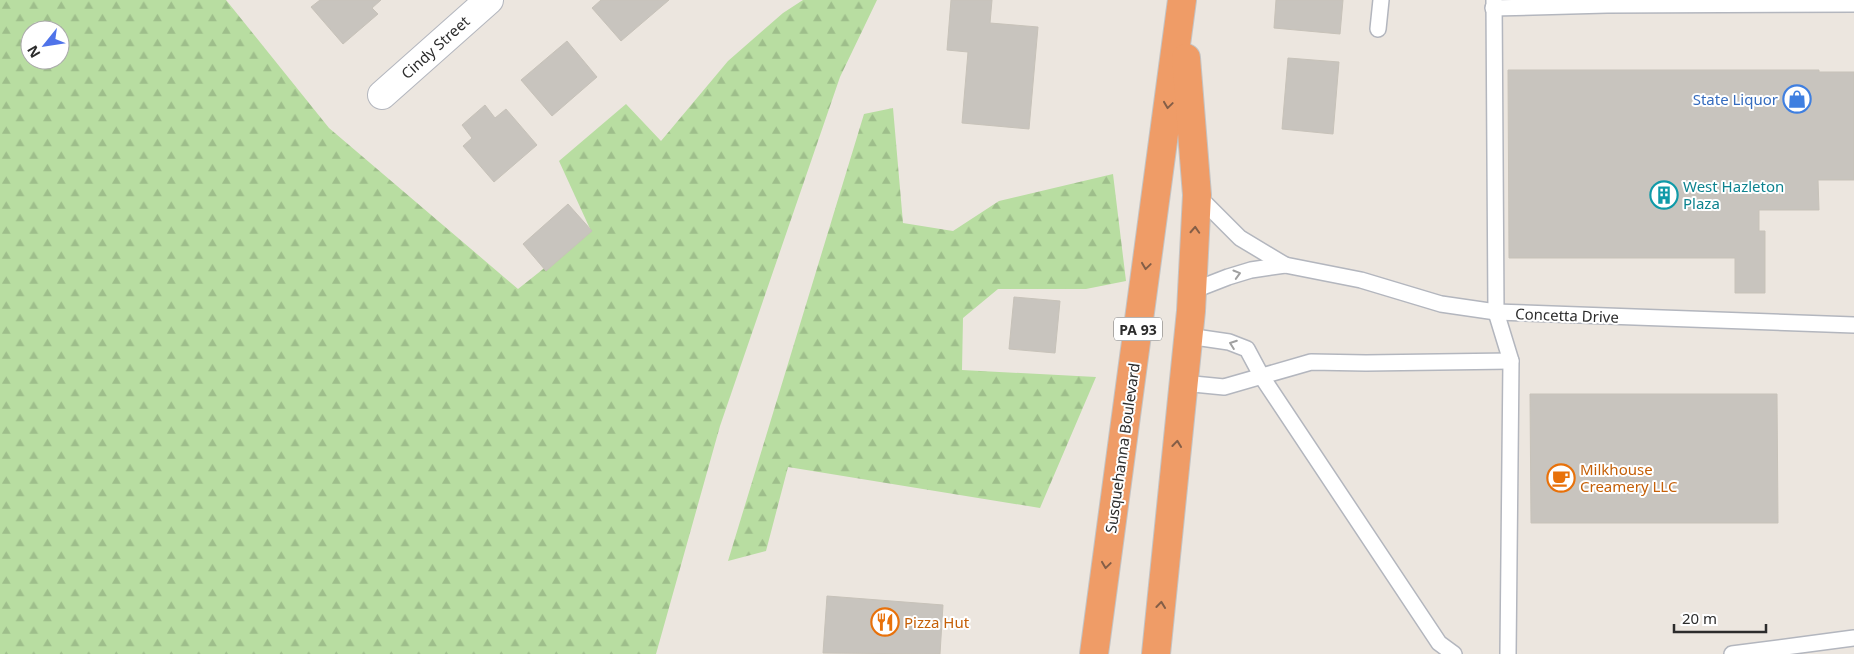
<svg xmlns="http://www.w3.org/2000/svg" width="1854" height="654" viewBox="0 0 1854 654" font-family="'Noto Sans',sans-serif">
<style>
.forest{fill:url(#forest-firs);fill-rule:evenodd}
.building{fill:#c8c4be;stroke:#c7c2b9}
.lines{fill:none;stroke-linecap:round;stroke-linejoin:round}
.lane-casing{stroke:#b3b6be;stroke-width:18}
.street-casing{stroke:#b3b6be;stroke-width:30}
.highway-casing{stroke:#c4c4c4;stroke-width:30}
.lane{stroke:#fff;stroke-width:15}
.street{stroke:#fff;stroke-width:28}
.highway{stroke:#ef9c67;stroke-width:28}
.oneway{stroke:#845e47}
.oneway2{stroke:#a0a0a0}
.labels{text-anchor:middle;dominant-baseline:central;stroke-width:4;stroke-linejoin:round;paint-order:stroke}
.shield{fill:#fff;stroke:#6b6b6b;stroke-width:1}
.shield-label{font-size:14px;font-weight:bold;fill:#2c2c2c}
.street-label{font-size:15px;fill:#2c2c2c;stroke:#fff}
.shop-label{font-size:15px;fill:#366cbe;stroke:#fff;text-anchor:end}
.culture-label{font-size:15px;fill:#0d838f;stroke:#fff;text-anchor:start}
.food-label{font-size:15px;fill:#c56008;stroke:#fff;text-anchor:start}
</style>
<defs>
<pattern id="forest-firs" width="22" height="20" patternUnits="userSpaceOnUse" patternTransform="scale(1.25)"><rect width="22" height="20" fill="#b8dda1"/><path d="M5 1l3.5 6h-7zM16 11l3.5 6h-7z" fill="#9ebe8b"/></pattern>
</defs>
<rect width="100%" height="100%" fill="#ece6df"/>
<g class="forest">
<path d="M0,0H226L329,128L518,289L591,231L559,161L626,104L661,141L728,61L783,13L803,0H877L840,77L720,426L656,654H0ZM30,30H60V60H30Z"/>
<polygon points="893,108 903,223 953,231 999,201 1113,174 1126,281 1086,289 998,289 963,318 962,370 1096,377 1040,508 788,467 766,551 728,561 864,114"/>
</g>
<g class="building">
<polygon points="320,0 381,0 372,8 378,14 343,44 311,7"/>
<polygon points="601,0 669,0 621,41 592,8"/>
<polygon points="951,0 992,0 990,23 1038,27 1029,129 962,123 968,52 947,50"/>
<polygon points="1276,0 1343,0 1340,34 1274,28"/>
<polygon points="567,41 597,77 552,116 521,80"/>
<polygon points="1288,58 1339,62 1333,134 1282,129"/>
<polygon points="1508,70 1819,70 1819,72 1854,72 1854,180 1818,180 1819,210 1759,210 1759,231 1765,231 1765,293 1735,293 1735,258 1509,258"/>
<polygon points="485,105 495,118 506,109 537,145 494,182 463,146 472,138 462,125"/>
<polygon points="568,204 592,231 546,271 523,244"/>
<polygon points="1014,297 1060,301 1055,353 1009,349"/>
<polygon points="1530,394 1777,394 1778,523 1531,523"/>
<polygon points="827,596 943,605 940,654 823,653"/>
</g>
<g class="lines">
<g class="lane-casing">
<g id="lane">
<polyline points="1494,0 1496,312 1511,361 1508,654"/>
<polyline points="1493,8 1607,5 1854,4"/>
<polyline points="1378,29 1381,0"/>
<polyline points="1197,195 1240,238 1285,265"/>
<polyline points="1192,291 1228,277 1251,270 1285,265 1361,280 1441,304 1496,312 1854,325"/>
<polyline points="1188,336 1229,342 1247,349 1262,377 1439,643 1454,654"/>
<polyline points="1183,383 1224,387 1311,362 1366,363 1511,361"/>
<polyline points="1732,654 1854,638"/>
</g>
</g>
<g class="street-casing">
<polyline id="street" points="382,95 489,0"/>
</g>
<g class="highway-casing">
<g id="highway">
<polyline points="1094,654 1182,0"/>
<polyline points="1156,654 1191,311 1197,195 1186,58"/>
</g>
</g>
<use href="#lane" class="lane"/>
<use href="#street" class="street"/>
<use href="#highway" class="highway"/>
</g>
<defs><path id="oneway-chevron" d="M-2-3.5L2.5 0L-2 3.5" fill="none" stroke-width="1.6" stroke-linecap="round" stroke-linejoin="round" transform="scale(1.25)"/></defs>
<g class="oneway">
<use href="#oneway-chevron" transform="translate(1168 105) rotate(98)"/>
<use href="#oneway-chevron" transform="translate(1195 230) rotate(-87)"/>
<use href="#oneway-chevron" transform="translate(1146 266) rotate(98)"/>
<use href="#oneway-chevron" transform="translate(1177 444) rotate(-84)"/>
<use href="#oneway-chevron" transform="translate(1106 565) rotate(98)"/>
<use href="#oneway-chevron" transform="translate(1161 605) rotate(-84)"/>
</g>
<g class="oneway2">
<use href="#oneway-chevron" transform="translate(1237 274) rotate(-16)"/>
<use href="#oneway-chevron" transform="translate(1233 344) rotate(-160)"/>
</g>
<defs>
<g id="shop-ring" transform="scale(1.4375)"><circle r="9.5" fill="#fff" stroke="#3f7fe0" stroke-width="1.5"/><path d="M-5-2.5h2.3a2.7 3.5 0 0 1 5.4 0H5L5.5 6h-11ZM-1.5-2.5h3a1.5 2.3 0 0 0-3 0Z" fill="#3f7fe0"/></g>
<g id="building-ring" transform="scale(1.4375)"><circle r="9.5" fill="#fff" stroke="#0f9aa8" stroke-width="1.5"/><path d="M-4-6H4V6H1V3H-1V6H-4ZM-2.5-4.3h1.7v1.8h-1.7ZM.8-4.3h1.7v1.8H.8ZM-2.5-1h1.7V.8h-1.7ZM.8-1h1.7V.8H.8Z" fill="#0f9aa8"/></g>
<g id="cafe-ring" transform="scale(1.4375)"><circle r="9.5" fill="#fff" stroke="#e8710a" stroke-width="1.5"/><path d="M-5.5-4.5H6V0H3Q3 3.5 0 3.5H-2.5Q-5.5 3.5-5.5 0ZM3-3.2v2h1.7v-2ZM-6 4.5H4V6H-6Z" fill="#e8710a"/></g>
<g id="restaurant-ring" transform="scale(1.4375)"><circle r="9.5" fill="#fff" stroke="#e8710a" stroke-width="1.5"/><path d="M-5-6h1v4h1v-4h1v4h1v-4h1v5L-1.5 .5V6h-2V.5L-5-1ZM5-6V6H3V1.5H1.5Q1.5-4 5-6Z" fill="#e8710a"/></g>
</defs>
<g fill-rule="evenodd">
<use href="#shop-ring" x="1797" y="99"/>
<use href="#building-ring" x="1664" y="195"/>
<use href="#cafe-ring" x="1561" y="478"/>
<use href="#restaurant-ring" x="885" y="622"/>
</g>
<g class="labels">
<rect class="shield" x="1114" y="317.5" width="48" height="23" rx="4"/>
<g class="shield-label">
<text x="1138" y="329">PA 93</text>
</g>
<g class="street-label">
<text transform="translate(435 47) rotate(-42)">Cindy Street</text>
<text transform="translate(1567 315) rotate(2)">Concetta Drive</text>
<text transform="translate(1122 448) rotate(-82)">Susquehanna Boulevard</text>
</g>
<g class="shop-label">
<text x="1778" y="99">State Liquor</text>
</g>
<g class="culture-label">
<text x="1683" y="186">West Hazleton<tspan x="1683" dy="17">Plaza</tspan></text>
</g>
<g class="food-label">
<text x="1580" y="469">Milkhouse<tspan x="1580" dy="17">Creamery LLC</tspan></text>
<text x="904" y="622">Pizza Hut</text>
</g>
</g>
<g transform="translate(45 45) rotate(240)"><circle r="24" fill="#ffffff" stroke="#ababab"/>
<path d="M0-4L9 19L0 12L-9 19Z" fill="#4f73e9"/>
<text y="-8" font-size="14" font-weight="bold" text-anchor="middle" fill="#2c2c2c">N</text>
</g>
<path d="M1674 624v8h92v-8" fill="none" stroke="#2c2c2c" stroke-width="2.5"/>
<text x="1682" y="624" font-size="15" fill="#2c2c2c" stroke="#ffffff" stroke-width="4" paint-order="stroke">20 m</text>
</svg>
